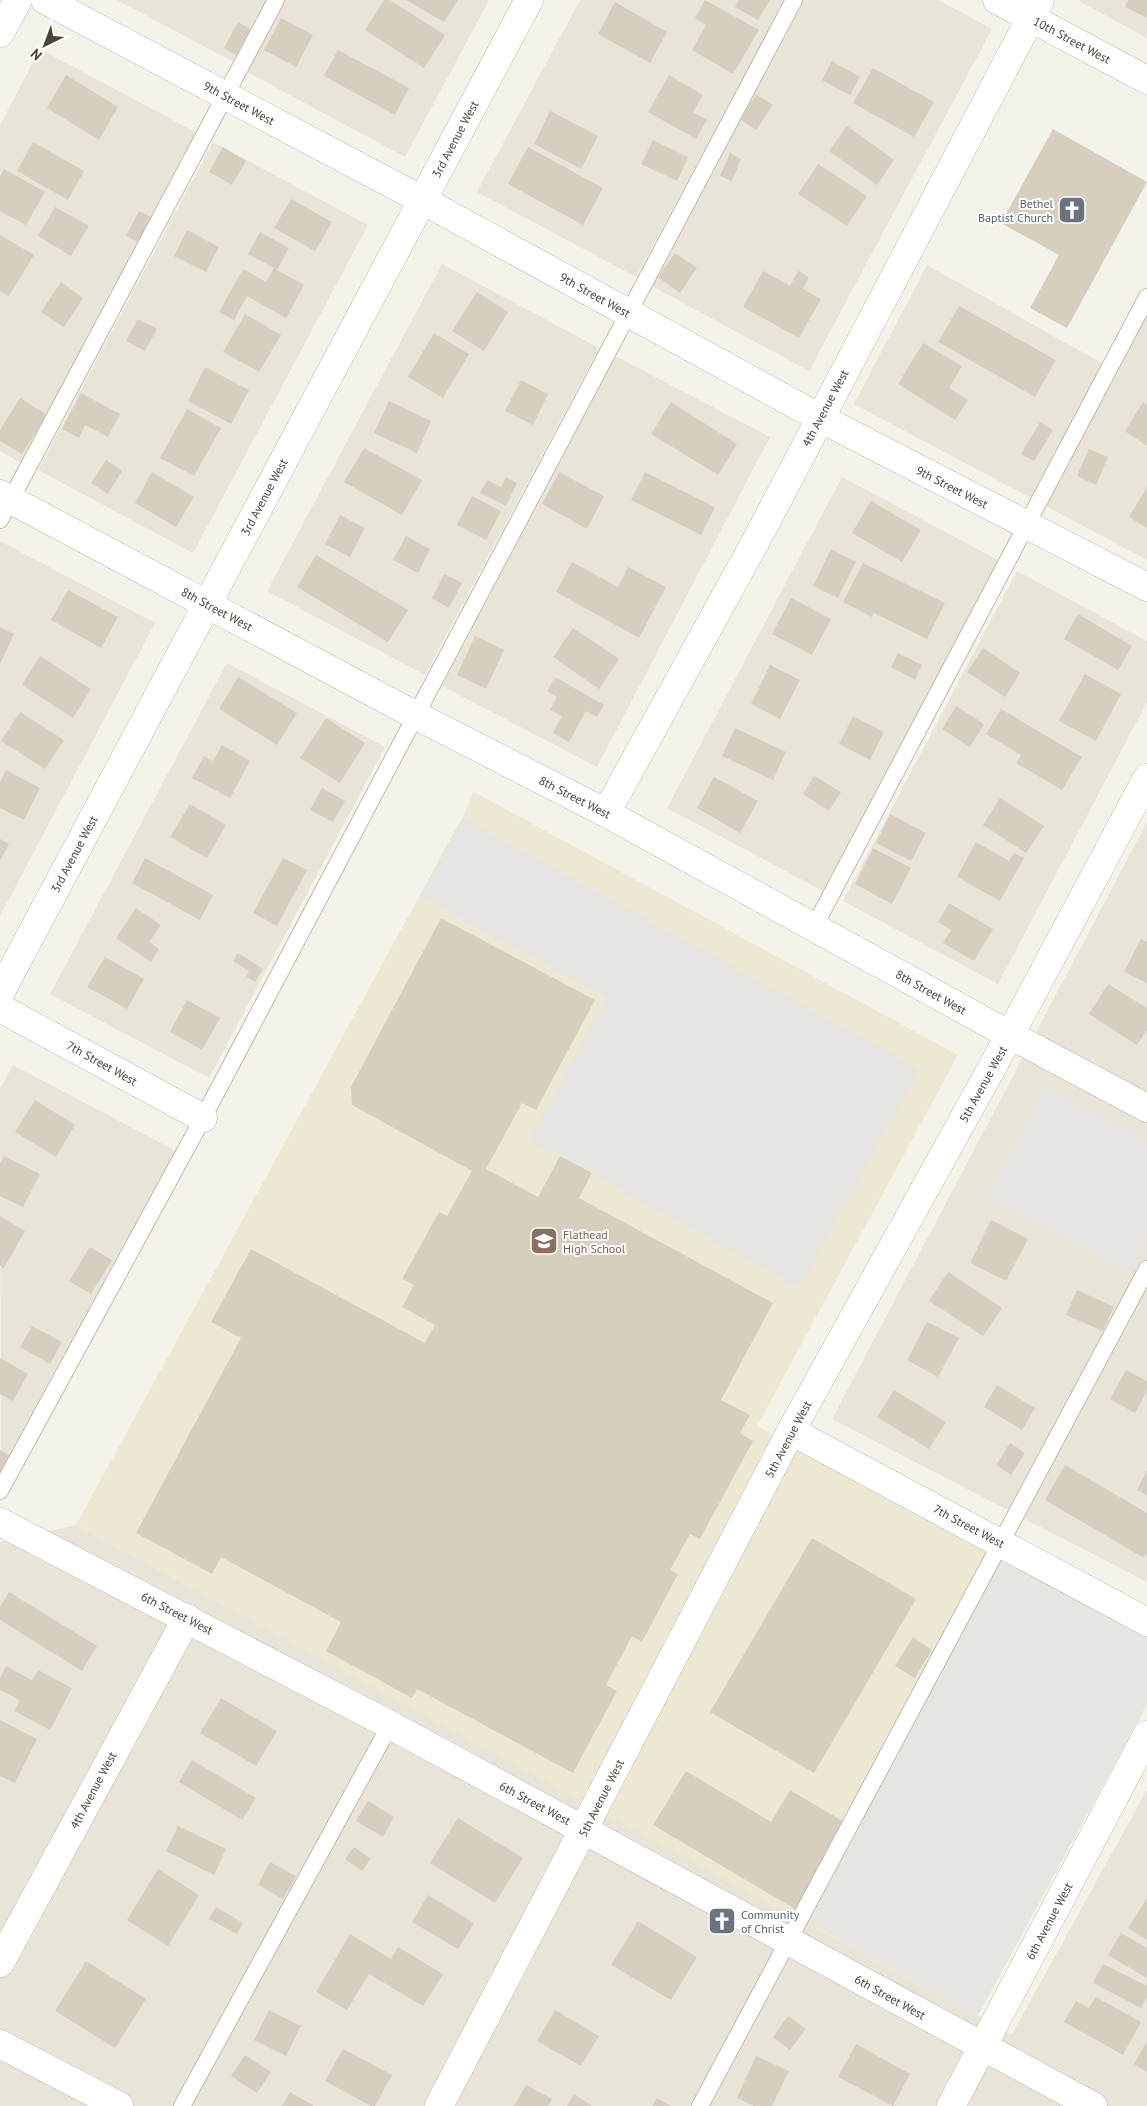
<svg xmlns="http://www.w3.org/2000/svg" width="1147" height="2106" viewBox="0 0 1147 2106" font-family="'PT Sans',sans-serif">
<style>
.residential{fill:#e9e4d8}
.education{fill:#ede8d4}
.parking{fill:#e6e5e1}
.building{fill:#d6cfc0}
.lines{fill:none;stroke-linecap:round;stroke-linejoin:round}
.service-casing{stroke:#c0bbad;stroke-width:18}
.minor-casing{stroke:#c0bbad;stroke-width:29}
.tertiary-casing{stroke:#c0bbad;stroke-width:29}
.service{stroke:#fff;stroke-width:16}
.minor{stroke:#fff;stroke-width:28}
.tertiary{stroke:#fff;stroke-width:28}
.labels{text-anchor:middle;dominant-baseline:central;stroke-width:4;stroke-linejoin:round;paint-order:stroke}
.street-label{font-size:12px;fill:#494338;stroke:#fff}
.worship-label{font-size:12px;fill:#5b616d;stroke:#fff;text-anchor:end}
.education-label{font-size:12px;fill:#785e54;stroke:#fff;text-anchor:start}
</style>
<rect width="100%" height="100%" fill="#f5f2ea"/>
<g class="residential">
<polygon points="117,0 271,0 237,64"/>
<polygon points="285,0 489,0 405,157 247,72"/>
<polygon points="580,0 785,0 636,277 477,192"/>
<polygon points="803,0 939,0 992,29 809,371 650,285"/>
<polygon points="1147,0 1147,38 1079,1 1080,0"/>
<polygon points="40,49 199,134 23,464 0,451 0,125"/>
<polygon points="213,142 368,225 193,553 38,470"/>
<polygon points="442,264 599,348 425,675 267,591"/>
<polygon points="927,265 1109,367 1147,297 1147,560 854,404"/>
<polygon points="615,356 770,437 597,767 442,686"/>
<polygon points="842,477 1000,561 825,892 667,808"/>
<polygon points="0,541 155,623 0,916"/>
<polygon points="1017,571 1147,641 1147,702 998,984 843,901"/>
<polygon points="227,663 385,747 209,1078 50,994"/>
<polygon points="1147,822 1147,1582 832,1419"/>
<polygon points="13,1065 176,1151 1,1481 0,1089"/>
<polygon points="76,1525 1012,2034 1147,1790 1147,2106 0,2106 0,1542"/>
</g>
<polygon class="education" points="474,792 958,1055 757,1426 1147,1639 1147,1704 977,2017 76,1525 462,818"/>
<g class="parking">
<polygon points="462,818 919,1069 799,1288 529,1140 607,998 420,896"/>
<polygon points="1044,1087 1147,1142 1147,1242 1130,1274 986,1196"/>
<polygon points="1002,1544 1147,1636 1147,1704 977,2017 800,1917"/>
</g>
<g class="building">
<polygon points="384,0 390,0 445,35 424,68 365,30"/>
<polygon points="406,0 458,0 444,22"/>
<polygon points="705,0 759,30 733,74 692,50 706,25 695,18"/>
<polygon points="739,0 770,0 758,20 735,7"/>
<polygon points="1128,0 1147,0 1147,18 1125,7"/>
<polygon points="615,2 667,32 650,63 598,34"/>
<polygon points="281,18 313,35 296,67 264,50"/>
<polygon points="238,22 254,31 239,57 224,48"/>
<polygon points="338,50 409,88 395,115 324,76"/>
<polygon points="832,61 860,77 850,95 822,80"/>
<polygon points="873,68 934,102 914,137 853,103"/>
<polygon points="66,75 118,107 99,140 47,108"/>
<polygon points="669,75 703,95 693,112 707,120 696,139 648,112"/>
<polygon points="756,94 773,105 756,130 740,119"/>
<polygon points="550,111 598,136 581,169 534,144"/>
<polygon points="847,126 894,160 877,185 829,151"/>
<polygon points="1053,129 1147,182 1067,328 1030,308 1059,255 1001,223"/>
<polygon points="653,140 688,157 677,181 641,164"/>
<polygon points="33,142 84,171 68,200 17,171"/>
<polygon points="223,147 246,161 232,185 209,172"/>
<polygon points="528,147 603,188 583,225 508,184"/>
<polygon points="730,153 741,159 732,181 720,176"/>
<polygon points="818,164 867,196 847,226 798,194"/>
<polygon points="4,169 45,192 26,225 0,211 0,176"/>
<polygon points="291,199 332,222 315,251 274,228"/>
<polygon points="55,207 89,226 71,256 38,236"/>
<polygon points="139,211 155,219 142,244 126,236"/>
<polygon points="187,230 219,247 206,272 174,256"/>
<polygon points="260,232 289,248 277,270 304,285 286,318 247,296 234,320 219,312 243,269 266,282 274,268 248,254"/>
<polygon points="0,235 34,255 9,296 0,291"/>
<polygon points="675,253 697,268 680,293 658,277"/>
<polygon points="763,271 790,286 798,271 809,277 803,289 821,299 799,338 743,307"/>
<polygon points="61,282 83,298 64,327 41,312"/>
<polygon points="477,292 508,312 484,351 452,331"/>
<polygon points="959,306 1056,360 1035,397 938,342"/>
<polygon points="245,314 281,335 259,372 223,352"/>
<polygon points="138,319 157,329 145,351 126,341"/>
<polygon points="434,333 469,354 443,398 408,377"/>
<polygon points="923,343 962,366 949,388 968,400 955,420 898,384"/>
<polygon points="205,367 249,390 231,424 188,401"/>
<polygon points="521,380 548,394 533,425 505,411"/>
<polygon points="81,393 120,414 108,437 85,425 79,438 62,429"/>
<polygon points="20,398 47,415 22,454 0,441 0,430"/>
<polygon points="389,401 431,421 417,453 374,433"/>
<polygon points="671,402 737,444 718,475 651,434"/>
<polygon points="1143,402 1147,405 1147,446 1125,431"/>
<polygon points="187,409 221,428 194,476 160,458"/>
<polygon points="1040,422 1053,430 1034,461 1021,454"/>
<polygon points="364,448 422,480 402,515 344,482"/>
<polygon points="1089,449 1108,457 1096,485 1077,476"/>
<polygon points="106,460 122,471 108,494 91,483"/>
<polygon points="152,472 194,497 176,527 135,503"/>
<polygon points="559,472 604,496 587,529 542,504"/>
<polygon points="645,472 715,507 701,535 631,500"/>
<polygon points="506,477 517,483 506,506 480,493 487,480 501,487"/>
<polygon points="1147,487 1147,528 1129,517"/>
<polygon points="472,496 501,511 486,540 457,525"/>
<polygon points="871,501 921,530 902,562 852,533"/>
<polygon points="340,515 365,528 350,557 325,544"/>
<polygon points="406,536 430,549 418,573 393,560"/>
<polygon points="831,549 856,562 838,598 813,586"/>
<polygon points="316,555 408,610 388,642 297,587"/>
<polygon points="572,562 618,587 628,567 666,587 639,638 556,592"/>
<polygon points="863,563 945,603 927,639 874,613 872,617 843,602"/>
<polygon points="444,574 462,583 449,608 432,598"/>
<polygon points="68,590 118,617 101,648 51,620"/>
<polygon points="791,598 831,619 812,655 772,634"/>
<polygon points="1078,614 1132,646 1118,670 1064,639"/>
<polygon points="0,627 14,634 0,664"/>
<polygon points="573,628 619,659 599,689 553,657"/>
<polygon points="475,636 504,650 486,689 457,675"/>
<polygon points="983,648 1020,673 1005,697 967,672"/>
<polygon points="898,653 922,665 915,680 891,667"/>
<polygon points="40,656 91,689 73,718 22,685"/>
<polygon points="770,665 800,680 780,719 751,704"/>
<polygon points="1085,674 1121,694 1096,741 1059,721"/>
<polygon points="238,677 297,713 277,745 219,709"/>
<polygon points="555,677 604,705 597,717 586,711 569,742 553,733 562,716 550,710 557,697 547,691"/>
<polygon points="956,706 984,724 970,747 942,729"/>
<polygon points="1001,709 1082,757 1062,790 1016,763 1021,755 986,734"/>
<polygon points="20,712 64,740 45,769 1,741"/>
<polygon points="853,716 884,732 870,760 839,744"/>
<polygon points="326,718 365,743 340,783 300,758"/>
<polygon points="735,728 786,752 773,780 722,756"/>
<polygon points="222,745 250,761 230,798 192,778 204,756 213,761"/>
<polygon points="6,770 40,788 24,820 0,808 0,782"/>
<polygon points="814,776 841,792 829,811 803,794"/>
<polygon points="714,777 758,801 740,833 697,808"/>
<polygon points="322,788 345,801 333,822 310,810"/>
<polygon points="1000,798 1044,826 1026,853 983,825"/>
<polygon points="190,804 226,825 207,858 170,837"/>
<polygon points="890,814 926,833 911,861 876,843"/>
<polygon points="0,839 9,844 0,861"/>
<polygon points="976,842 1009,861 1014,853 1024,858 1000,901 957,877"/>
<polygon points="873,848 911,868 892,904 855,884"/>
<polygon points="145,858 213,895 200,920 132,883"/>
<polygon points="283,858 307,870 277,926 253,913"/>
<polygon points="949,903 993,929 974,961 943,943 951,930 938,922"/>
<polygon points="136,908 161,925 149,942 159,949 151,962 116,938"/>
<polygon points="441,918 595,1000 536,1110 522,1103 486,1169 538,1197 560,1156 592,1173 579,1198 773,1303 721,1400 750,1415 740,1433 753,1441 700,1539 690,1534 670,1570 678,1574 642,1642 632,1636 606,1685 617,1691 573,1773 417,1689 412,1698 326,1651 341,1622 221,1557 212,1574 136,1533 241,1338 211,1322 251,1249 425,1343 435,1325 402,1307 414,1285 402,1279 439,1212 447,1216 472,1171 352,1105 351,1087"/>
<polygon points="1141,939 1147,942 1147,983 1124,972"/>
<polygon points="238,953 263,969 255,982 246,976 249,971 233,961"/>
<polygon points="105,957 144,979 127,1009 87,987"/>
<polygon points="1108,984 1147,1008 1147,1030 1137,1045 1089,1014"/>
<polygon points="187,1000 220,1018 202,1050 170,1032"/>
<polygon points="35,1100 75,1125 56,1157 15,1132"/>
<polygon points="4,1156 40,1174 23,1207 0,1196 0,1163"/>
<polygon points="0,1216 25,1231 4,1268 0,1266"/>
<polygon points="991,1220 1028,1239 1006,1281 970,1263"/>
<polygon points="90,1247 112,1260 91,1294 69,1281"/>
<polygon points="948,1272 1002,1308 983,1336 929,1301"/>
<polygon points="1077,1290 1114,1307 1103,1331 1066,1315"/>
<polygon points="927,1322 959,1338 938,1377 907,1360"/>
<polygon points="32,1326 62,1342 50,1364 20,1347"/>
<polygon points="0,1358 28,1374 13,1401 0,1394"/>
<polygon points="1126,1370 1147,1381 1147,1391 1135,1413 1110,1399"/>
<polygon points="997,1385 1035,1408 1022,1430 984,1407"/>
<polygon points="894,1390 946,1422 929,1449 877,1417"/>
<polygon points="1010,1443 1025,1453 1011,1475 996,1465"/>
<polygon points="0,1450 12,1457 0,1476"/>
<polygon points="1065,1465 1147,1513 1147,1552 1144,1558 1045,1500"/>
<polygon points="1147,1470 1147,1495 1137,1490"/>
<polygon points="812,1538 916,1599 814,1773 710,1712"/>
<polygon points="9,1592 97,1646 82,1671 0,1620 0,1607"/>
<polygon points="913,1637 932,1650 915,1678 895,1666"/>
<polygon points="6,1666 32,1680 38,1670 72,1688 50,1730 14,1711 20,1700 0,1690 0,1678"/>
<polygon points="221,1698 277,1731 256,1766 200,1733"/>
<polygon points="0,1720 37,1739 15,1783 0,1776"/>
<polygon points="192,1760 256,1798 242,1820 179,1782"/>
<polygon points="686,1771 771,1822 790,1790 846,1823 795,1909 653,1825"/>
<polygon points="368,1801 394,1817 383,1837 356,1821"/>
<polygon points="458,1818 523,1858 495,1903 430,1863"/>
<polygon points="178,1826 226,1849 214,1875 166,1851"/>
<polygon points="354,1847 371,1859 362,1871 345,1859"/>
<polygon points="270,1862 296,1876 283,1899 258,1885"/>
<polygon points="158,1869 199,1895 168,1946 127,1920"/>
<polygon points="428,1895 474,1923 458,1949 412,1922"/>
<polygon points="1147,1898 1147,1940 1128,1928"/>
<polygon points="216,1907 243,1923 237,1934 209,1919"/>
<polygon points="638,1921 697,1957 671,2000 611,1965"/>
<polygon points="1121,1933 1147,1948 1147,1978 1108,1955"/>
<polygon points="350,1934 391,1959 398,1947 443,1974 423,2006 369,1974 347,2010 316,1992"/>
<polygon points="86,1961 146,1999 115,2048 55,2011"/>
<polygon points="1103,1964 1147,1986 1147,1997 1141,2008 1093,1983"/>
<polygon points="1096,1997 1141,2022 1123,2055 1064,2022 1076,2001 1089,2008"/>
<polygon points="269,2010 301,2026 286,2056 254,2040"/>
<polygon points="555,2010 599,2036 581,2066 537,2041"/>
<polygon points="788,2016 806,2029 790,2050 773,2037"/>
<polygon points="1147,2041 1147,2072 1134,2064"/>
<polygon points="856,2044 910,2074 893,2106 838,2077"/>
<polygon points="343,2049 392,2075 375,2106 371,2106 325,2081"/>
<polygon points="245,2055 271,2072 257,2093 231,2076"/>
<polygon points="756,2056 789,2071 772,2106 754,2106 737,2098"/>
<polygon points="526,2085 552,2099 548,2106 514,2106"/>
<polygon points="290,2092 314,2106 282,2106"/>
<polygon points="574,2094 592,2106 567,2106"/>
<polygon points="657,2098 671,2106 652,2106"/>
</g>
<g class="lines">
<g class="service-casing">
<g id="service">
<polyline points="0,520 276,0"/>
<polyline points="814,927 1147,297"/>
<polyline points="0,1491 203,1118 794,0"/>
<polyline points="182,2106 390,1725"/>
<polyline points="700,2106 1147,1269"/>
</g>
</g>
<g class="minor-casing">
<g id="minor">
<polyline points="45,0 422,200 820,418 1147,587"/>
<polyline points="997,0 1147,80"/>
<polyline points="0,33 18,0"/>
<polyline points="0,494 415,715 606,813 1010,1035 1147,1108"/>
<polyline points="606,813 757,539 1040,0"/>
<polyline points="0,993 529,0"/>
<polyline points="0,1008 203,1118"/>
<polyline points="791,1431 1147,1622"/>
<polyline points="0,1522 390,1725 1093,2106"/>
<polyline points="0,1963 187,1618"/>
<polyline points="0,2044 119,2106"/>
<polyline points="951,2106 1147,1735"/>
</g>
</g>
<g class="tertiary-casing">
<polyline id="tertiary" points="439,2106 791,1431 1010,1035 1147,778"/>
</g>
<use href="#service" class="service"/>
<use href="#minor" class="minor"/>
<use href="#tertiary" class="tertiary"/>
</g>
<defs>
<g id="church-square" transform="scale(1.4375)"><rect x="-9" y="-9" width="18" height="18" rx="4" fill="#6b7280" stroke="#fff"/><path d="M-1.2-6h2.4v3.5h3.3v2.4h-3.3V6h-2.4V-.1h-3.3v-2.4h3.3Z" fill="#fff"/></g>
<g id="school-square" transform="scale(1.4375)"><rect x="-9" y="-9" width="18" height="18" rx="4" fill="#8d6e63" stroke="#fff"/><path d="M0-5L7-2L0 1L-7-2ZM-4 1L0 2.5L4 1V4Q0 6-4 4Z" fill="#fff"/></g>
</defs>
<g fill-rule="evenodd">
<use href="#church-square" x="1072" y="210"/>
<use href="#school-square" x="544" y="1241"/>
<use href="#church-square" x="722" y="1921"/>
</g>
<g class="labels">
<g class="street-label">
<text transform="translate(1072 40) rotate(28)">10th Street West</text>
<text transform="translate(239 103) rotate(28)">9th Street West</text>
<text transform="translate(455 139) rotate(-62)">3rd Avenue West</text>
<text transform="translate(595 295) rotate(29)">9th Street West</text>
<text transform="translate(825 408) rotate(-62)">4th Avenue West</text>
<text transform="translate(952 487) rotate(27)">9th Street West</text>
<text transform="translate(264 497) rotate(-62)">3rd Avenue West</text>
<text transform="translate(217 609) rotate(28)">8th Street West</text>
<text transform="translate(575 797) rotate(27)">8th Street West</text>
<text transform="translate(74 854) rotate(-62)">3rd Avenue West</text>
<text transform="translate(931 992) rotate(29)">8th Street West</text>
<text transform="translate(102 1063) rotate(29)">7th Street West</text>
<text transform="translate(983 1084) rotate(-61)">5th Avenue West</text>
<text transform="translate(788 1439) rotate(-62)">5th Avenue West</text>
<text transform="translate(969 1526) rotate(28)">7th Street West</text>
<text transform="translate(177 1613) rotate(27)">6th Street West</text>
<text transform="translate(93 1790) rotate(-62)">4th Avenue West</text>
<text transform="translate(601 1798) rotate(-63)">5th Avenue West</text>
<text transform="translate(535 1803) rotate(28)">6th Street West</text>
<text transform="translate(1049 1921) rotate(-62)">6th Avenue West</text>
<text transform="translate(890 1997) rotate(29)">6th Street West</text>
</g>
<g class="worship-label">
<text x="1053" y="203">Bethel<tspan x="1053" dy="14">Baptist Church</tspan></text>
<text x="741" y="1914" text-anchor="start">Community<tspan x="741" dy="14">of Christ</tspan></text>
</g>
<g class="education-label">
<text x="563" y="1234">Flathead<tspan x="563" dy="14">High School</tspan></text>
</g>
</g>
<g transform="translate(45 45) rotate(222)" stroke="#ffffff" stroke-width="4" paint-order="stroke">
<path d="M0-4L9 19L0 12L-9 19Z" fill="#494338"/>
<text y="-8" font-size="14" font-weight="bold" text-anchor="middle" fill="#494338">N</text>
</g>
</svg>
